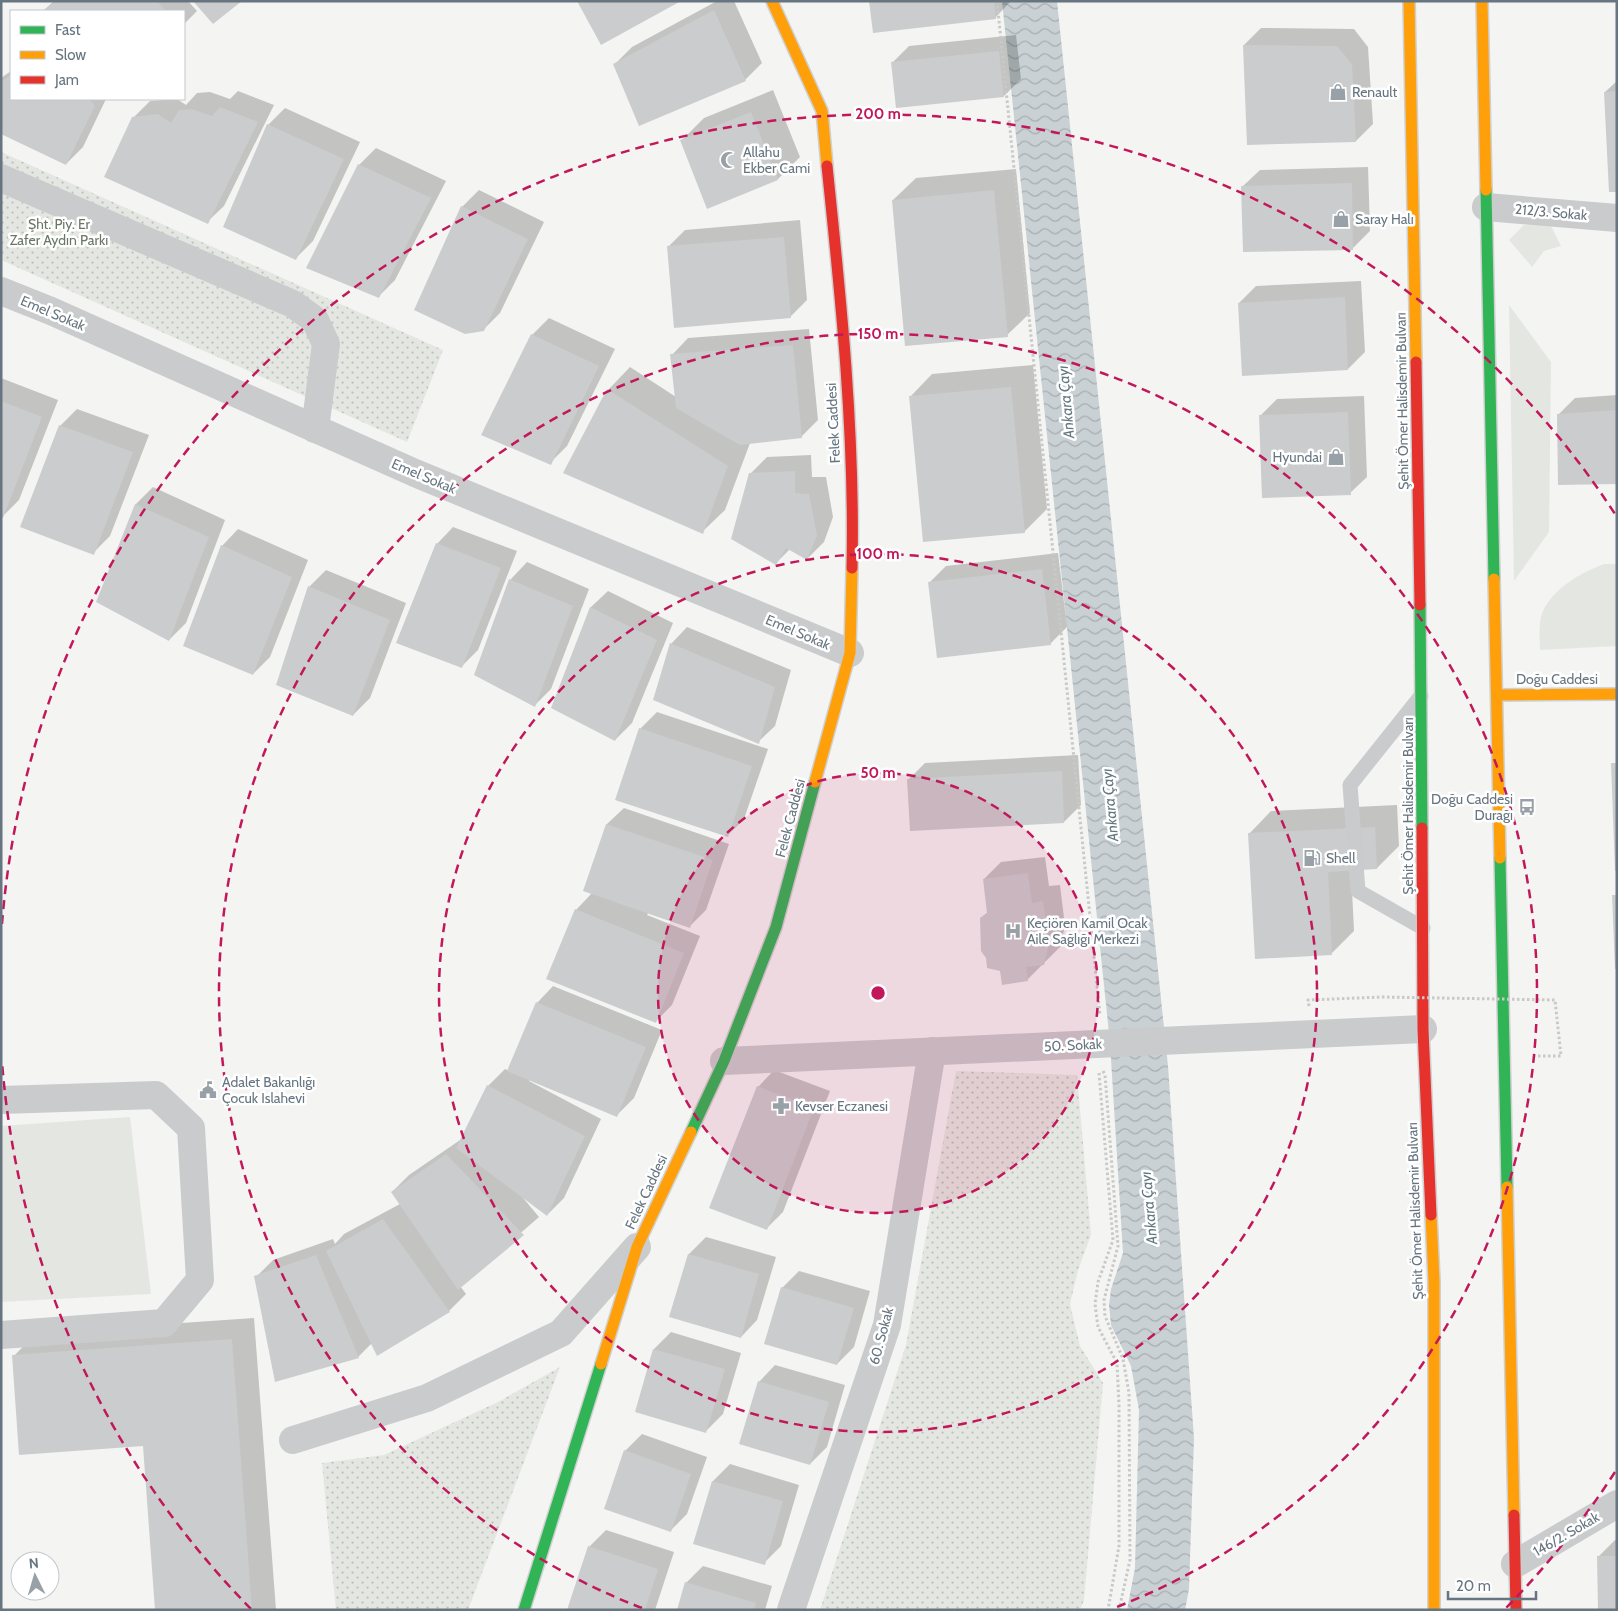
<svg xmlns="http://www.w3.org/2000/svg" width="1618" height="1611" viewBox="0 0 1618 1611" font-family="Cabin,sans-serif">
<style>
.grass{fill:#e4e7e1}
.park{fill:url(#park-dots)}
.water{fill:url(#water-waves)}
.shadow{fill:#0003}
.building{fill:#cbcccd}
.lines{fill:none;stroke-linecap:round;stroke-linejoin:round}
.fast-casing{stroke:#d0d0d1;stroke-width:14}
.slow-casing{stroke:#d0d0d1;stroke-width:14}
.jam-casing{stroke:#d0d0d1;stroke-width:14}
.path{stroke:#c8c9c8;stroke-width:3;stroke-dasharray:2.5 2.5;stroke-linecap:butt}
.lane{stroke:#cacbcc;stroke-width:15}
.street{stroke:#cacbcc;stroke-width:28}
.fast{stroke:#30b455;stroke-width:11}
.slow{stroke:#ff9f0a;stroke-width:11}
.jam{stroke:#e5322d;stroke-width:11}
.path-bridge{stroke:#c8c9c8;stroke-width:3;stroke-dasharray:2.5 2.5;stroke-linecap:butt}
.street-bridge{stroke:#cacbcc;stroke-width:28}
.ring{fill:none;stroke:#c2185b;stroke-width:2.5;stroke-dasharray:9 6}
.labels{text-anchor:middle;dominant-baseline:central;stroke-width:5;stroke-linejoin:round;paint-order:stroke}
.poi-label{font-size:14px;fill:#667580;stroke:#fff;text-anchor:start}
.street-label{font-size:14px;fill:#667580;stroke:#fff}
.park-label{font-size:14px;fill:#697865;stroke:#fff}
.water-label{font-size:15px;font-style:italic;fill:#62777e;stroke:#fff}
.centre{fill:#c2185b;stroke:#fff;stroke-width:2.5}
.ring-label{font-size:15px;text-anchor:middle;font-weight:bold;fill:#c2185b;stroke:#fff;stroke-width:5;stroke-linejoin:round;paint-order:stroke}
</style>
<defs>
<pattern id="park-dots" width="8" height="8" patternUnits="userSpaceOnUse" patternTransform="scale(1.25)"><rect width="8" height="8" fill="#e4e7e1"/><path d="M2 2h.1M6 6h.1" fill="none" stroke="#bdc0bc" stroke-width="1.8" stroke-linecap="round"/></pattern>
<pattern id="water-waves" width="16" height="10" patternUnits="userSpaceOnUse" patternTransform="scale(1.25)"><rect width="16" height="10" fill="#c9d1d4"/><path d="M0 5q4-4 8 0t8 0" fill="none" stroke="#a7aeb1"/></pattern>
</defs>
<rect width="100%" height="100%" fill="#f4f4f3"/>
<g class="grass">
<polygon points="1549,222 1561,246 1544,251 1532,267 1509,240 1524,225"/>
<polygon points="1509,305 1551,362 1549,532 1514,581"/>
<path d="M1604,564H1617V646L1540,650C1540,638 1538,622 1543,611C1554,588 1580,573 1604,564Z"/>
<polygon points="130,1117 151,1294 1,1302 1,1126"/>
</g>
<g class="park">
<polygon points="1,152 443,350 407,442 1,260"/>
<polygon points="956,1071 1077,1075 1091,1235 1078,1270 1070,1304 1080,1346 1103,1383 1084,1600 1080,1610 820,1610 906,1345"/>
<polygon points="560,1367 468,1610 336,1610 322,1463 384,1455 498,1402"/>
</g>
<polygon class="water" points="1002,1 1057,1 1168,1066 1194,1439 1189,1589 1185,1610 1127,1610 1135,1568 1139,1410 1131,1366 1111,1325 1109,1305 1111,1289 1123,1253 1110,1043"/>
<g class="shadow">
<polygon points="54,1 188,1 197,11 184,24 184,11 43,11"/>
<polygon points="717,1 734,1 762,63 745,80 615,64 632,47"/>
<polygon points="871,1 1011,1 995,18"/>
<polygon points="1261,28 1354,29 1368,47 1373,124 1356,141 1244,45"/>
<polygon points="1016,35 1021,79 1004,96 892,63 909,46"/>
<polygon points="11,71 11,99 106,99 83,147 66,164 1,133 1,78"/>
<polygon points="1617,81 1617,191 1605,92"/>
<polygon points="773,90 800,157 778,179 708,207 681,141 704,118"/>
<polygon points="238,91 274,105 224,206 207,222 133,118 150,101 177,99 186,105 197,93 210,92 230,99"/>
<polygon points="285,108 360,142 313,241 296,258 268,125"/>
<polygon points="376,148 446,181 395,280 378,297 359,165"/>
<polygon points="1368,167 1370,231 1353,248 1243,186 1260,170"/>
<polygon points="1016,169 1030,313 1007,335 893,200 916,178"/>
<polygon points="479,190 544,222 500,313 483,330 462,207"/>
<polygon points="800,220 807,300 790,317 668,247 685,230"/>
<polygon points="1361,281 1365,352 1348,369 1239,303 1256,286"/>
<polygon points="549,318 615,349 567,446 550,463 532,335"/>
<polygon points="809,329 818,420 801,437 750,443 725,510 702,532 608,390 630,367 676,397 672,355 688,338"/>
<polygon points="1033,365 1047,509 1024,532 910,397 932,374"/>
<polygon points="1,378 58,400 19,500 2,517"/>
<polygon points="1617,395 1617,482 1558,415 1575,398"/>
<polygon points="1364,396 1367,477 1350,493 1260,416 1277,399"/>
<polygon points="77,409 149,435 110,536 93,553 60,426"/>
<polygon points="811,455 812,477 826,477 833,517 824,542 807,559 790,549 776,563 750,474 767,457"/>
<polygon points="153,487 225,520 186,623 169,640 98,602 136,504"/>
<polygon points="453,527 517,551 478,650 461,667 437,544"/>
<polygon points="238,529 308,560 270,657 253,674 222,546"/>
<polygon points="1058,553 1067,627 1050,644 929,583 946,566"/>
<polygon points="527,562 589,589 551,689 534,706 475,674 511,579"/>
<polygon points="326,570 406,603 370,698 353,715 309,587"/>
<polygon points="608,591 673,623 632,723 615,740 552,708 591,607"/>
<polygon points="687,627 791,670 775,726 758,742 671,644"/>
<polygon points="657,712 768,749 744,819 727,836 640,729"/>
<polygon points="1078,755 1081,805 1064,822 908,780 925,763"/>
<polygon points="1397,805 1399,846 1377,868 1351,869 1354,931 1332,953 1256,958 1249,834 1271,811"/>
<polygon points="624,808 729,844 706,910 689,927 648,913 647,915 700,936 672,1005 655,1022 576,910 592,893 584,891 607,824"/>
<polygon points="1045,857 1049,886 1060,885 1065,926 1060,947 1027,980 1002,969 981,918 988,912 984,879 1001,862"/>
<polygon points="553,986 662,1030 634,1098 617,1115 530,1079 529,1081 601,1119 564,1198 547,1215 519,1193 539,1217 460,1286 466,1294 449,1311 372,1343 358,1357 256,1277 273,1260 333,1239 335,1244 344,1234 400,1204 392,1192 409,1175 463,1138 488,1086 505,1069 509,1071 537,1003"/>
<polygon points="774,1070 830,1091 783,1212 766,1229 758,1087"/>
<polygon points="706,1237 776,1257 757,1320 741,1337 671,1316 689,1254"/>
<polygon points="799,1271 870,1291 854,1347 837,1364 782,1288"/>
<polygon points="254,1318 276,1610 156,1610 144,1444 14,1356 36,1333"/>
<polygon points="671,1332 741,1353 723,1414 706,1431 636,1411 654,1349"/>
<polygon points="775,1365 845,1385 827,1447 810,1464 759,1382"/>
<polygon points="642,1434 707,1457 687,1514 670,1531 625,1451"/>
<polygon points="730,1464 799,1485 781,1546 764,1563 695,1543 713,1481"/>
<polygon points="606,1530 674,1552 655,1610 571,1610 589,1547"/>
<polygon points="1615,1540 1617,1540 1617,1610 1598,1557"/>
<polygon points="703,1566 772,1586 765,1610 678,1610 686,1583"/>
</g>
<g class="building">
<polygon points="56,1 157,1 166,11 43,11"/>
<polygon points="193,1 242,1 213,24"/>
<polygon points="577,1 681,1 601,45"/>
<polygon points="869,1 994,1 996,19 873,33"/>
<polygon points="714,10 746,81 639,126 613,64"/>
<polygon points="1243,45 1337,46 1352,64 1356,142 1247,145"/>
<polygon points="999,51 1004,97 896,108 891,62"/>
<polygon points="11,75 11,99 89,99 95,106 66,165 1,134 1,82"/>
<polygon points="1617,91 1617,192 1609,192 1604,92"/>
<polygon points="220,107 258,122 208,224 104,177 132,117 158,114 171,123 179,110 192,109 212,116"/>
<polygon points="751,112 778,180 707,209 680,140"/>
<polygon points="267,124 344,159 296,260 223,227"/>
<polygon points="358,164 431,198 379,298 306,268"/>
<polygon points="1352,183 1353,250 1243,252 1241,186"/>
<polygon points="994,190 1008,337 905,346 892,200"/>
<polygon points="461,206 528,239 484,331 465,334 414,310"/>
<polygon points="784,237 791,318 674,328 667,246"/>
<polygon points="1345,297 1348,370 1242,376 1238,303"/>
<polygon points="531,334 599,366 551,465 481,435"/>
<polygon points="793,345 802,438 740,445 676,408 670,354"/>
<polygon points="1011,387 1025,533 923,542 909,396"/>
<polygon points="607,389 728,466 703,534 563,473"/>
<polygon points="1,401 42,417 3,518 1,518"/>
<polygon points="1617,410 1617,484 1558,485 1557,414"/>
<polygon points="1348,412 1351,495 1262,498 1259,415"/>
<polygon points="59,425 133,452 94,555 20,527"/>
<polygon points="795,471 795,493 809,494 817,535 807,560 786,548 776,565 731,539 749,473"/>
<polygon points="135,504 209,537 169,641 96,602"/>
<polygon points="436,543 501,568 462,668 396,643"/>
<polygon points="221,545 292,577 253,675 183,646"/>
<polygon points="1042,569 1051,645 937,658 928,582"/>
<polygon points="509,579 573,606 535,707 474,675"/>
<polygon points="308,586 390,620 353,716 276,685"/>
<polygon points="590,607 657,640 615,741 551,708"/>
<polygon points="670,643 775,687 759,744 653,700"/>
<polygon points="639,728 752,766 728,837 615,800"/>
<polygon points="1611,763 1617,763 1617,871 1615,871"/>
<polygon points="1062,771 1064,823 910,831 907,779"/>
<polygon points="606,824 713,860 690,928 583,891"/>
<polygon points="1375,827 1377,869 1328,872 1332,955 1255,959 1248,833"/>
<polygon points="1028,873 1032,903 1043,901 1049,943 1044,965 1026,967 1028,981 1002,985 1000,971 987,968 986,958 981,951 980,918 987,913 983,879"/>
<polygon points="1612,895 1617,895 1617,969 1615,969"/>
<polygon points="575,909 684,953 656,1023 546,979"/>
<polygon points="536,1002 646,1047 617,1117 507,1071"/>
<polygon points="487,1085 585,1136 547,1216 456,1148"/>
<polygon points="757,1086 814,1108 767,1230 709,1208"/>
<polygon points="446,1154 524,1235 458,1290 391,1192"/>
<polygon points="383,1219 450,1312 377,1356 326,1251"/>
<polygon points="688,1254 759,1274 741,1338 669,1317"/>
<polygon points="316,1255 359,1358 275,1382 254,1276"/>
<polygon points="781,1287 854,1308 837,1365 764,1344"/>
<polygon points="232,1339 252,1610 155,1610 143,1446 19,1455 12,1355"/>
<polygon points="653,1349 725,1369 706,1433 635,1412"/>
<polygon points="758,1381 829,1402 810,1465 739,1444"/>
<polygon points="624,1450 691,1474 671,1532 604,1509"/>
<polygon points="712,1481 783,1501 765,1565 693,1544"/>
<polygon points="588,1546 658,1569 645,1610 567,1610"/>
<polygon points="1597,1556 1617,1556 1617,1610 1598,1610"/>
<polygon points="685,1582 756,1603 754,1610 677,1610"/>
</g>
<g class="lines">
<g class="fast-casing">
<g id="fast">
<polyline points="1486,190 1494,579"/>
<polyline points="1420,605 1422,828"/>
<polyline points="1500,858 1507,1187"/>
<polyline points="691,1132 724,1061 776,927 815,782"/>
<polyline points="524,1610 601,1364"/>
</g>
</g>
<g class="slow-casing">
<g id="slow">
<polyline points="772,1 822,111 827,166"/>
<polyline points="1409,1 1416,362"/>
<polyline points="1482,1 1486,190"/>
<polyline points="1494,579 1500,858"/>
<polyline points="1497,695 1617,694"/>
<polyline points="815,782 850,653 852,568"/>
<polyline points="1507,1187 1514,1515"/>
<polyline points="1431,1215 1434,1281 1434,1610"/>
<polyline points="601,1364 637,1247 691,1132"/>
</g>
</g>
<g class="jam-casing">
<g id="jam">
<path d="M827,166C841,299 855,434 852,568"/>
<polyline points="1416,362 1420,605"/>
<polyline points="1422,828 1423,1029 1431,1215"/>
<polyline points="1514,1515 1516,1610"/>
</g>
</g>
<g class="path">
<polyline points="997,1 1100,1015"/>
<polyline points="1309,1006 1308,1000 1382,997"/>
<polyline points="1533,1056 1561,1056 1555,1000"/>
<polyline points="1103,1071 1105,1075 1118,1246 1104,1300 1105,1316 1123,1359 1129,1393 1130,1560 1119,1610"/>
<polyline points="1099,1073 1113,1240 1098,1282 1095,1304 1098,1327 1117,1363 1119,1405 1119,1546 1108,1610"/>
</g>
<polyline class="lane" points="1421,696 1350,785 1358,891 1423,928"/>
<g class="street">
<polyline points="1,178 293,304 315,320 326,344 315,429"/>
<polyline points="1486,207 1617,218"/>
<polyline points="1,291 51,311 415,473 850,653"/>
<polyline points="1182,1040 1423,1029"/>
<polyline points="724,1061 1096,1044"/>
<polyline points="1,1100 156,1095 191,1128 200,1280 164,1323 1,1335"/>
<polyline points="293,1440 427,1398 561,1333 637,1247"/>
<polyline points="1515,1564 1617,1504"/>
<polyline points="791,1610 887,1325 932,1051"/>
</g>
<use href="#fast" class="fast"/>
<use href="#slow" class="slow"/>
<use href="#jam" class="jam"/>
<polyline class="path-bridge" points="1382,997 1555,1000"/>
<polyline class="street-bridge" points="1096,1044 1182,1040"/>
</g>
<circle cx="878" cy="993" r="220" fill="#c2185b" fill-opacity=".12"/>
<g class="ring">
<circle cx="878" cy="993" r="220"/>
<circle cx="878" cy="993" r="439"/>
<path d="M642 1608A659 659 0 1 1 1114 1608"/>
<path d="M1615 1472A879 879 0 0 1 1505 1609M251 1609A879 879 0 0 1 2 1062M2 924A879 879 0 0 1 1615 514"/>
</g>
<defs>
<g id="shop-bare" transform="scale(1.35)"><path d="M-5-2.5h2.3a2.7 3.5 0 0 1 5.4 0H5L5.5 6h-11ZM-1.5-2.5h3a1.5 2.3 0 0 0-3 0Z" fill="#98a1a8" stroke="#fff" stroke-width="2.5" paint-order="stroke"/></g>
<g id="mosque-bare" transform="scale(1.35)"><path d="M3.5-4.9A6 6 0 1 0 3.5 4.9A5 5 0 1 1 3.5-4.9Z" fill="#98a1a8" stroke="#fff" stroke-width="2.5" paint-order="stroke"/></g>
<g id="bus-bare" transform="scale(1.35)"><path d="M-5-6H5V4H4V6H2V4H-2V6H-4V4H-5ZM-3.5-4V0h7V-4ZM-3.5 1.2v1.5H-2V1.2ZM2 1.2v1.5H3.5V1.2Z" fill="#98a1a8" stroke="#fff" stroke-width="2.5" paint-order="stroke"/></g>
<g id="fuel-bare" transform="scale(1.35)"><path d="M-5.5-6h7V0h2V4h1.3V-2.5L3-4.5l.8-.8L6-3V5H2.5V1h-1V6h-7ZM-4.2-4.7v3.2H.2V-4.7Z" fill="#98a1a8" stroke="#fff" stroke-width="2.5" paint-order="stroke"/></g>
<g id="hospital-bare" transform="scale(1.35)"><path d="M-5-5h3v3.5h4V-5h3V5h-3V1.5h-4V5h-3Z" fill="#98a1a8" stroke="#fff" stroke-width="2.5" paint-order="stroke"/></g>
<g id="civic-bare" transform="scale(1.35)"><path d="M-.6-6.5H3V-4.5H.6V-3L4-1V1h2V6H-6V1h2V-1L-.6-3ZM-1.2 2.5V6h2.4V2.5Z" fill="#98a1a8" stroke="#fff" stroke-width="2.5" paint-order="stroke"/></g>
<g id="pharmacy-bare" transform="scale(1.35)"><path d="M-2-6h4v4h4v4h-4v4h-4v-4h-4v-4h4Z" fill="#98a1a8" stroke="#fff" stroke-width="2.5" paint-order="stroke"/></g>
</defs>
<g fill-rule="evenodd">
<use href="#shop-bare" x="1338" y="92"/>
<use href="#mosque-bare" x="729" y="160"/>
<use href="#shop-bare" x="1341" y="219"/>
<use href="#shop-bare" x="1336" y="457"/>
<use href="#bus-bare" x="1527" y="807"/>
<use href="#fuel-bare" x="1312" y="858"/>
<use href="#hospital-bare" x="1013" y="931"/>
<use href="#civic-bare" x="208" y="1090"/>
<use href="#pharmacy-bare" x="781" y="1106"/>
</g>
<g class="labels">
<g class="poi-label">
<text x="1352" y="92">Renault</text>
<text x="743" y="152">Allahu<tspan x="743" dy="16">Ekber Cami</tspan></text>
<text x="1355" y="219">Saray Halı</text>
<text x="1322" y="457" text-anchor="end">Hyundai</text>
<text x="1513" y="799" text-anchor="end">Doğu Caddesi<tspan x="1513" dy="16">Durağı</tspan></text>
<text x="1326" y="858">Shell</text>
<text x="1027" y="923">Keçiören Kamil Ocak<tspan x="1027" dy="16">Aile Sağlığı Merkezi</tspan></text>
<text x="222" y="1082">Adalet Bakanlığı<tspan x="222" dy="16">Çocuk Islahevi</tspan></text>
<text x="795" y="1106">Kevser Eczanesi</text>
</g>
<g class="street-label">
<text transform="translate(1551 212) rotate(5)">212/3. Sokak</text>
<text transform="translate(53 313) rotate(23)">Emel Sokak</text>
<text transform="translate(1402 401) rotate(-91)">Şehit Ömer Halisdemir Bulvarı</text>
<text transform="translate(833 423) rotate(-93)">Felek Caddesi</text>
<text transform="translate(424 476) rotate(23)">Emel Sokak</text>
<text transform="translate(798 632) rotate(23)">Emel Sokak</text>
<text x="1557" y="679">Doğu Caddesi</text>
<text transform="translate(1408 806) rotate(-90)">Şehit Ömer Halisdemir Bulvarı</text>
<text transform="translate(790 818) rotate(-75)">Felek Caddesi</text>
<text transform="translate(1073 1045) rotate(-3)">50. Sokak</text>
<text transform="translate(646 1192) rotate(-65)">Felek Caddesi</text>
<text transform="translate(1415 1211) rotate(-92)">Şehit Ömer Halisdemir Bulvarı</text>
<text transform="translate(881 1336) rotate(-75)">60. Sokak</text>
<text transform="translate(1566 1534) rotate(-30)">146/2. Sokak</text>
</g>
<g class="park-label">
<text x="59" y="224">Şht. Piy. Er<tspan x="59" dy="16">Zafer Aydın Parkı</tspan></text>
</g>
<g class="water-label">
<text transform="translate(1066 402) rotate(-95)">Ankara Çayı</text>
<text transform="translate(1110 805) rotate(-95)">Ankara Çayı</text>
<text transform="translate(1149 1208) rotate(-95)">Ankara Çayı</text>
</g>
</g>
<circle cx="878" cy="993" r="8" class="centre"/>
<g class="ring-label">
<text x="878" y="119">200 m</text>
<text x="878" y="339">150 m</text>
<text x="878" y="559">100 m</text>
<text x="878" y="778">50 m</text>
</g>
<rect width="1618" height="1611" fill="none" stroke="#667580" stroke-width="5"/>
<rect x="10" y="10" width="175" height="90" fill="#ffffff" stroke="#c2c8cc"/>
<rect x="20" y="26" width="25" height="8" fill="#30b455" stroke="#c2c8cc"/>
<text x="55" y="35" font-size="15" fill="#667580">Fast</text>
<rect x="20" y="51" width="25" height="8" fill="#ff9f0a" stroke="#c2c8cc"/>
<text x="55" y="60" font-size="15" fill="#667580">Slow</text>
<rect x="20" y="76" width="25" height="8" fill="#e5322d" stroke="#c2c8cc"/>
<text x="55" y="85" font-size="15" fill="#667580">Jam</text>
<g transform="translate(35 1576) rotate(355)"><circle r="24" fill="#ffffff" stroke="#c2c8cc"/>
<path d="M0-4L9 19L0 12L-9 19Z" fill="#98a1a8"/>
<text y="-8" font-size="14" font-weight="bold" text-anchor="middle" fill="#667580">N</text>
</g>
<path d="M1448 1591v8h88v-8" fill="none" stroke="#667580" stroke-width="2.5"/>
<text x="1456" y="1591" font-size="15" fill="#667580" stroke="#ffffff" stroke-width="4" paint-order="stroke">20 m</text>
</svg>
